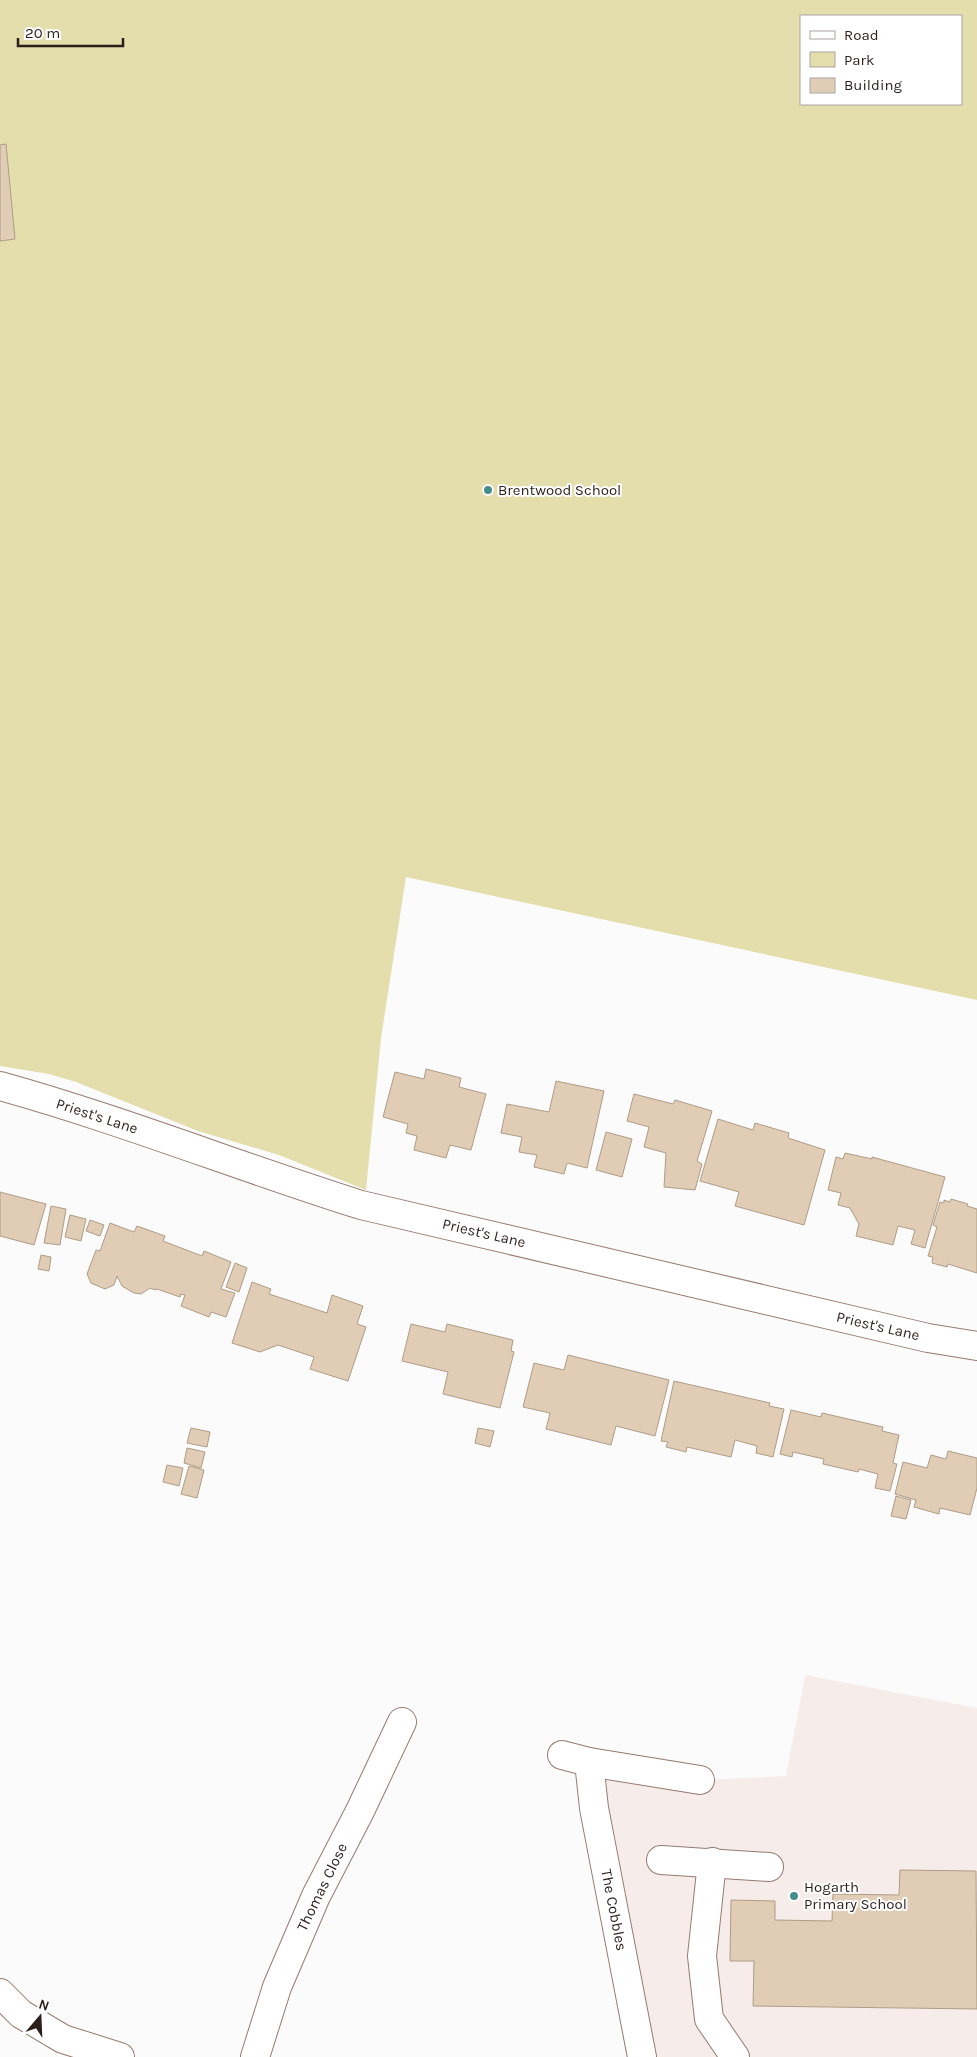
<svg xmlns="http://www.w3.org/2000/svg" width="977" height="2057" viewBox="0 0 977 2057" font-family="Karla,sans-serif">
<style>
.built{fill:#f6edeb}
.green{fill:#e4ddac;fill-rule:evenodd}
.building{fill:#e1cdb6;stroke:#af9c86}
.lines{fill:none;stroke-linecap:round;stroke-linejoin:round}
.minor-casing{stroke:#957a70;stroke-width:30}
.minor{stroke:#fff;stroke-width:28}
.poi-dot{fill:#458d89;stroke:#fff;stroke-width:2}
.labels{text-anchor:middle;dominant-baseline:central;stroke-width:4;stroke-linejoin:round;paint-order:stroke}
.poi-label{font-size:15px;fill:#2a1f1b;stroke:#fff;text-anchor:start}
.street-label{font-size:15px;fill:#2a1f1b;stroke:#fff}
</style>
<rect width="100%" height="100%" fill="#fbfbfb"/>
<polygon class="built" points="805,1675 977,1708 977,2057 642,2057 589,1762 700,1780 786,1776"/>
<path class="green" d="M0,0H977V1000L406,877L381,1038L366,1190L279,1155L198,1131L76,1082L49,1074L0,1066ZM801,16H961V104H801Z"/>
<g class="building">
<polygon points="6,144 15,239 0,241 0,145"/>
<polygon points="426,1069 461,1078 459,1087 486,1094 471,1150 450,1145 446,1158 414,1150 417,1136 406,1133 408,1124 383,1117 395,1072 424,1079"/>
<polygon points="556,1081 604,1091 587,1168 567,1163 564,1174 534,1167 537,1155 519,1152 522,1137 501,1133 507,1104 549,1112"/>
<polygon points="634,1094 673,1104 675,1100 712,1111 697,1161 702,1164 695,1190 664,1187 666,1153 644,1147 649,1127 627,1121"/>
<polygon points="718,1119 753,1130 755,1123 789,1133 788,1138 825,1150 804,1225 735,1206 739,1192 700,1181"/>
<polygon points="606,1132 632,1139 622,1177 596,1170"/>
<polygon points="845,1153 872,1159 872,1157 945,1177 925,1248 911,1244 915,1230 898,1226 893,1245 856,1236 859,1224 850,1208 838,1205 841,1193 828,1190 836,1157 843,1159"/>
<polygon points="0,1192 46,1204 34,1245 0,1236"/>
<polygon points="951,1199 968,1204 967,1206 977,1209 977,1273 948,1264 947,1267 932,1263 933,1257 928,1256 937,1227 933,1225 940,1202 944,1203 944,1200 950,1202"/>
<polygon points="51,1206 66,1209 60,1245 44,1243"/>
<polygon points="70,1215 86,1219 81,1241 65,1237"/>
<polygon points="90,1220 104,1225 100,1236 86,1231"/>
<polygon points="110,1223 134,1232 137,1226 165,1236 163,1241 202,1256 204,1251 231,1262 221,1289 235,1293 226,1317 211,1312 209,1317 181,1306 185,1295 181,1294 180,1297 157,1289 156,1290 150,1288 141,1294 134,1293 122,1286 117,1276 114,1285 105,1289 91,1283 87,1274 96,1250 100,1251"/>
<polygon points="41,1255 51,1257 49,1271 38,1269"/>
<polygon points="235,1263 247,1268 239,1292 226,1287"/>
<polygon points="252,1282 271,1289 269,1294 327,1313 332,1295 363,1306 357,1324 366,1327 348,1381 310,1369 314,1357 278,1345 260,1352 232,1343"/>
<polygon points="411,1324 445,1332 447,1324 513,1340 511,1351 514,1352 500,1408 443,1394 448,1372 402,1361"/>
<polygon points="568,1355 669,1380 655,1436 616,1426 611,1445 546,1429 550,1413 523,1407 534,1363 564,1370"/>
<polygon points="674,1381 770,1403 769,1406 784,1409 773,1457 756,1453 757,1446 735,1440 731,1457 687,1447 686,1452 666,1447 668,1442 661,1441"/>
<polygon points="791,1410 821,1417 822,1413 883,1427 882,1431 899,1435 893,1463 897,1464 890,1491 875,1488 878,1474 859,1469 858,1472 823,1464 824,1459 793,1452 792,1457 780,1454"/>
<polygon points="191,1428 210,1432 207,1447 187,1443"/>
<polygon points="478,1428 494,1431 490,1447 475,1443"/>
<polygon points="187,1448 205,1452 201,1468 184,1463"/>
<polygon points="948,1451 977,1458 977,1488 970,1515 940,1508 939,1514 914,1507 916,1500 895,1494 903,1462 927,1468 931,1455 946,1459"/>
<polygon points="167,1465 183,1468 179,1486 163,1482"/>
<polygon points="189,1466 204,1470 197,1498 181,1494"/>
<polygon points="896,1496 911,1500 906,1519 891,1516"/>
<polygon points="900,1870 976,1871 977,2009 753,2006 754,1961 730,1961 731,1900 775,1901 775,1920 832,1921 833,1894 899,1895"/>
</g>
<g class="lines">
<g class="minor-casing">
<g id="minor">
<path d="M0,1086C122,1120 240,1167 361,1205L928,1338L977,1346"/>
<polyline points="562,1755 589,1762 700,1780"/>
<polyline points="589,1762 594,1808 642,2057"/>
<polyline points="661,1860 769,1867"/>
<polyline points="712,1862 702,1956 709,2019 735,2057"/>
<polyline points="0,1993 21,2014 63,2039 120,2057"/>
<polyline points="255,2057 277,1987 316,1896 360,1811 402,1722"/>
</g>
</g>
<use href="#minor" class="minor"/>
</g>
<g class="poi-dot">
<circle cx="488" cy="490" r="5"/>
<circle cx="794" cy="1896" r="5"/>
</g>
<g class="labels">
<g class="poi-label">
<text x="498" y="490">Brentwood School</text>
<text x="804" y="1887">Hogarth<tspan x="804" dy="17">Primary School</tspan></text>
</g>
<g class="street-label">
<text transform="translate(97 1116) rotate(18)">Priest's Lane</text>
<text transform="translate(484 1233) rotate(13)">Priest's Lane</text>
<text transform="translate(878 1326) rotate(13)">Priest's Lane</text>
<text transform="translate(322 1887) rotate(-64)">Thomas Close</text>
<text transform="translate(614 1910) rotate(79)">The Cobbles</text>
</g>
</g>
<rect x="800" y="15" width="162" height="90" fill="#ffffff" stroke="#aaa5a4"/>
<rect x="810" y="31" width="25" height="8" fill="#ffffff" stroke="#aaa5a4"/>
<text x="844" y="40" font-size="15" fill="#2a1f1b">Road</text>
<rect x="810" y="52" width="25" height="15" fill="#e4ddac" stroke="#aaa5a4"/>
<text x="844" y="65" font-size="15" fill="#2a1f1b">Park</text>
<rect x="810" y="78" width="25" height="15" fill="#e1cdb6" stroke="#aaa5a4"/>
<text x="844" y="90" font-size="15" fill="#2a1f1b">Building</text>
<g transform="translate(40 2017) rotate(19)" stroke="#ffffff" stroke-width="4" paint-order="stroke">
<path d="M0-4L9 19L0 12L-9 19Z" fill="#2a1f1b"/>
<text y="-8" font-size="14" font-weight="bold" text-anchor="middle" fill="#2a1f1b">N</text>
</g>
<path d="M18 38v8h105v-8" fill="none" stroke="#2a1f1b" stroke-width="2.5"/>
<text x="25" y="38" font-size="15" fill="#2a1f1b" stroke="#ffffff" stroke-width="4" paint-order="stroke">20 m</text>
</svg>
